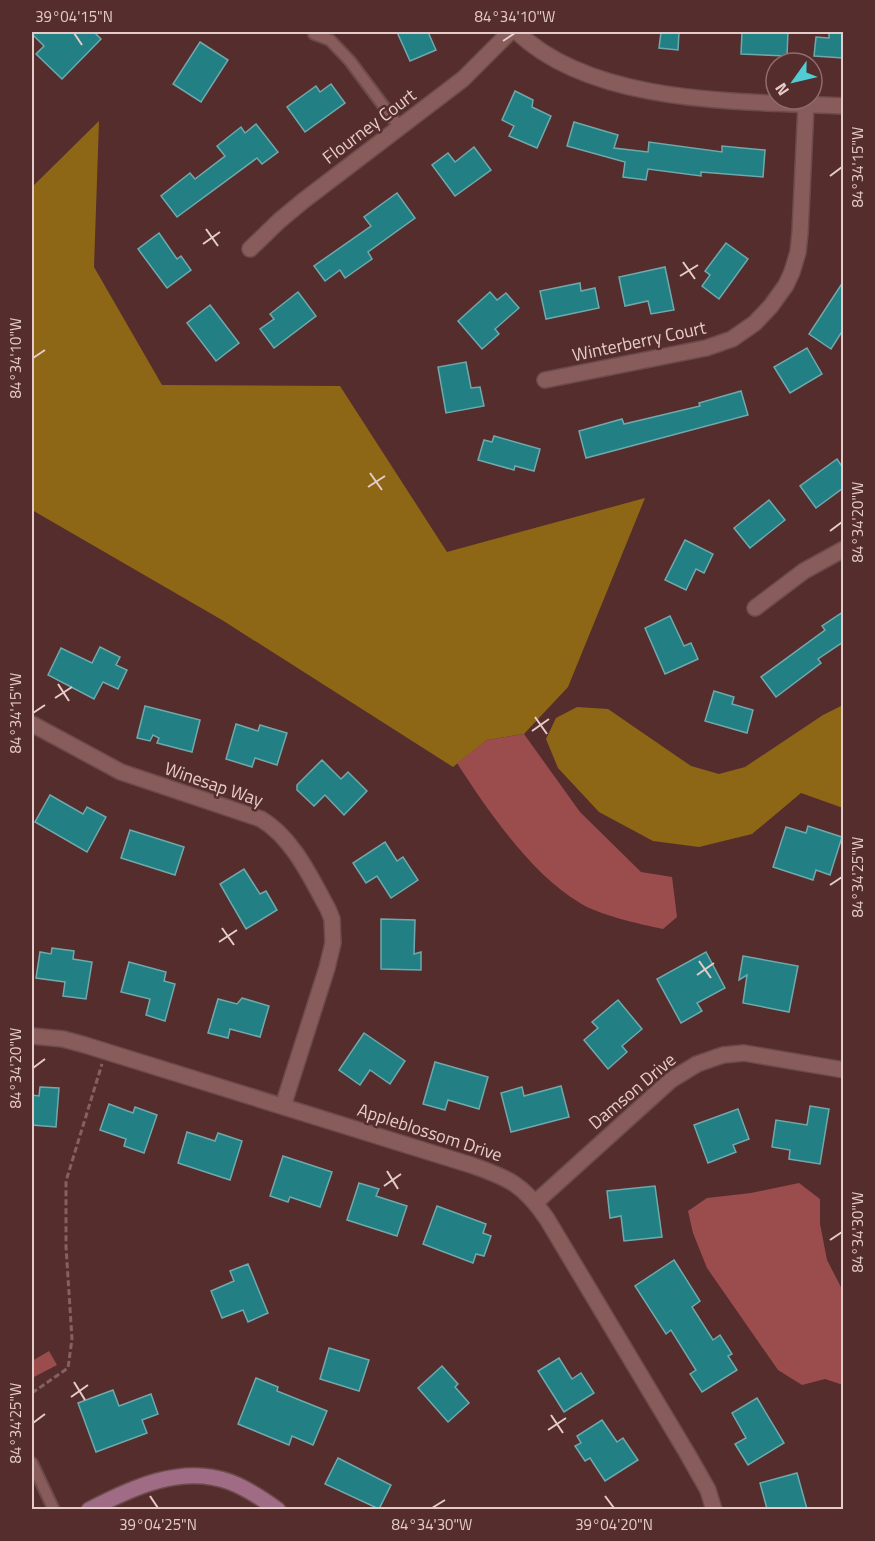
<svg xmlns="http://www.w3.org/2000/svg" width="875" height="1541" viewBox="0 0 875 1541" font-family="'Titillium Web',sans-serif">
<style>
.forest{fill:#8d6715}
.water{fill:#9b4d4e}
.building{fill:#227f84;stroke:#70a9ac;stroke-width:1.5}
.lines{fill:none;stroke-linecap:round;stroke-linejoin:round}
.lane-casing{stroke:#6d4b4b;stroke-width:14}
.street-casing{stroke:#6d4b4b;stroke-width:18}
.secondary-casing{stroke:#6d4b4b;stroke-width:18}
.path{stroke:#846160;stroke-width:3;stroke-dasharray:6 3;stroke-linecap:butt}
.lane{stroke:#885c5b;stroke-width:10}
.street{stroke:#885c5b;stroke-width:15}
.secondary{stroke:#a06b85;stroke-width:15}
.ticks{fill:none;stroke:#e5cbc9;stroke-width:2}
.labels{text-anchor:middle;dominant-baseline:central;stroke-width:5;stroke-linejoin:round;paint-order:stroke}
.street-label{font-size:18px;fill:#e5cbc9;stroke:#552d2d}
.neatline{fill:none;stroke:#e5cbc9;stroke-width:2}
.ticks-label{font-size:15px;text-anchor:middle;fill:#e5cbc9}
</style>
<rect width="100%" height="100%" fill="#552d2d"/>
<g class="forest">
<polygon points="99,121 94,267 162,385 340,386 447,552 645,498 568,687 524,734 487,740 453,767 222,620 32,510 32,187"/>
<polygon points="843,705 843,808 801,793 752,834 699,847 653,841 599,812 558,768 546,739 556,718 577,707 608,709 691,766 719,774 745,767 823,715"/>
</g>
<g class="water">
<path d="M524,734L580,812L641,872L672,877L677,917L663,929C640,924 601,916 580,903C531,874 488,811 457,763L487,740Z"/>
<polygon points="799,1183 820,1199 820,1224 827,1260 843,1291 843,1385 825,1379 802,1385 778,1370 707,1268 693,1233 688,1211 707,1198 751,1193"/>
<polygon points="49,1351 57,1365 32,1378 32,1361"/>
</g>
<g class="building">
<polygon points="32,32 94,32 101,39 62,79 36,54 44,46 32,34"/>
<polygon points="397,32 428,32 436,50 410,61"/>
<polygon points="661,32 679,32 678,50 659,48"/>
<polygon points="742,32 788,32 787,56 741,54"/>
<polygon points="829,32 843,32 843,58 814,56 816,37 829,38"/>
<polygon points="200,42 228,60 201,102 173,84"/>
<polygon points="331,84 345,103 305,132 287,107 316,86 320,92"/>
<polygon points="515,91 533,100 532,107 551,116 537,148 509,136 514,126 502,120"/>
<polygon points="574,122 618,135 614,148 648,152 649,142 722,152 722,146 765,150 763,177 701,172 701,176 648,169 646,180 623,177 625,162 567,146"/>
<polygon points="256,124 278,152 262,164 257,158 177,217 161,196 190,173 195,179 225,156 217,146 241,127 245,133"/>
<polygon points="474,147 491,170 455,196 432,165 448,153 455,162"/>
<polygon points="397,193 415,218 368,252 372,259 345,278 340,270 325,281 314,266 371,226 364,217"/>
<polygon points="159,233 177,259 181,256 191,270 167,288 138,249"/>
<polygon points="726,243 748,259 719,299 702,286 710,275 705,271"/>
<polygon points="665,267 674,310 651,314 648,301 625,306 619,277"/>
<polygon points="843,282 843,330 831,349 809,334"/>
<polygon points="580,283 581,291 595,288 599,308 546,319 540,291"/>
<polygon points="298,292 316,316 274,348 260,329 274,319 270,314"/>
<polygon points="490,292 497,300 506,293 519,308 495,329 499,334 482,349 458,321"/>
<polygon points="210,305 239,343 216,361 187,323"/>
<polygon points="807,348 822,374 790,393 774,367"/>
<polygon points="466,362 471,388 480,387 484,406 446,413 438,367"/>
<polygon points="741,391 748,415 586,458 579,431 622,419 624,424 700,406 699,403"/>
<polygon points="494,436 540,449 534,471 515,466 514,470 478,460 484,440 492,442"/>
<polygon points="837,459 843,468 843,488 816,508 800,486"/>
<polygon points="769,500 785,520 750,548 734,528"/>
<polygon points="685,540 713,554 704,573 696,569 686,590 665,580"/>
<polygon points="843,612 843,642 818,659 821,663 776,697 761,677 825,630 822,626"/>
<polygon points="670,616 684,646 691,643 698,659 665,674 645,628"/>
<polygon points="100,647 120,657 116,665 127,670 118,689 103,682 94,699 48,675 61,648 92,663"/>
<polygon points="714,691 734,697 732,704 753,710 747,733 705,721"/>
<polygon points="145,706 200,720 192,752 157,743 159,738 153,735 150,741 137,738"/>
<polygon points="236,724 258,731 260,725 287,733 277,765 255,758 252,767 226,759"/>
<polygon points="322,760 341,779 348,772 367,791 344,815 325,795 314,806 297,790 297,785"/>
<polygon points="50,795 83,814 87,807 106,817 87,852 35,822"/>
<polygon points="808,826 842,837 830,875 816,870 813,880 773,867 786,827 806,833"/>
<polygon points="130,830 184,847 175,875 121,858"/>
<polygon points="385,842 397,861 403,857 418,880 391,898 377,876 366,883 353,863"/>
<polygon points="244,869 260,894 266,891 277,910 246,929 220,884"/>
<polygon points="381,919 415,920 414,954 421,952 421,970 381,969"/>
<polygon points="52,948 74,951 73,959 92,962 86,999 63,996 65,982 36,978 40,952 51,954"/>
<polygon points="706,952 725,988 697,1003 702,1011 681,1023 657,979"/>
<polygon points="743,956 798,966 789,1012 743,1003 747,975 739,980"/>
<polygon points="129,962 166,972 164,981 175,984 165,1021 146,1015 150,999 121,992"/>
<polygon points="242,998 269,1006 260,1037 230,1029 228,1038 208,1033 218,999 237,1004"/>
<polygon points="618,1000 642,1029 622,1046 627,1052 608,1069 584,1040 598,1028 592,1022"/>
<polygon points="364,1033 405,1061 390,1084 370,1070 360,1085 339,1070"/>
<polygon points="435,1062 488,1077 479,1109 448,1100 445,1110 423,1104"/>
<polygon points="561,1086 569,1117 511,1132 501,1093 522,1087 524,1096"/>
<polygon points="40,1087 59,1088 56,1127 32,1125 32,1095 39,1096"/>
<polygon points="109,1104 133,1113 135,1107 157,1115 144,1153 124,1146 126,1139 100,1130"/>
<polygon points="810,1106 829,1109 820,1164 789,1159 790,1150 772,1147 776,1120 807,1125"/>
<polygon points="738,1109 749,1139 733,1145 736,1152 708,1163 694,1125"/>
<polygon points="187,1132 215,1141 218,1133 242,1141 230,1180 178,1163"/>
<polygon points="283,1156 332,1172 320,1207 290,1197 288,1202 270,1196"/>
<polygon points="359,1183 379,1189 376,1196 407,1206 397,1236 347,1220"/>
<polygon points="655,1186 662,1237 624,1241 621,1216 610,1218 607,1191"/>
<polygon points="437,1206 486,1224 483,1233 491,1236 484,1256 476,1254 473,1263 423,1244"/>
<polygon points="674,1260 700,1301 692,1307 713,1340 720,1335 732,1354 728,1356 737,1370 702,1392 690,1374 696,1370 671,1330 666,1334 635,1286"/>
<polygon points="248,1264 268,1313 248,1322 243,1310 222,1318 211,1291 234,1281 230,1271"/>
<polygon points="329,1348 369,1360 359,1391 320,1379"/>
<polygon points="559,1358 572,1379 581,1373 594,1393 564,1412 538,1371"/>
<polygon points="442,1366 458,1384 455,1387 469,1403 448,1422 418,1388"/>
<polygon points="256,1378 278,1387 277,1391 327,1411 313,1445 292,1436 289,1445 238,1424"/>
<polygon points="113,1390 119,1406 151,1394 158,1414 142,1420 147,1433 96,1452 78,1403"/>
<polygon points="757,1398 784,1443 748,1465 735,1444 746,1438 732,1413"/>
<polygon points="602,1420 617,1442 623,1438 638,1460 605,1481 590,1458 585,1461 575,1446 581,1443 577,1436"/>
<polygon points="338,1458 391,1485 379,1509 325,1484"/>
<polygon points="797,1473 807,1509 767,1509 760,1483"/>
</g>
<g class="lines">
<g class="lane-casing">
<g id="lane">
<polyline points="314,34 330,40 350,61 400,128"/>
<polyline points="32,1463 54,1510"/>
</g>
</g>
<g class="street-casing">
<g id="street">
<path d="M517,32C595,106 742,101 844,106"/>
<polyline points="250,249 279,221 303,201 463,79 510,32"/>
<polyline points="545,380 706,348 732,339 755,323 771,306 786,285 792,272 798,252 800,233 806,105"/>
<polyline points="755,608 804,571 844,549"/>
<path d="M32,724L121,772L261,819C293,838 311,878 328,909L332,919L333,943L327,968L283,1106"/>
<path d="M32,1036L63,1039L85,1045L471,1165C509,1178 524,1185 547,1219L687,1453L708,1490L714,1510"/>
<polyline points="536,1202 671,1080 697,1064 723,1055 744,1053 844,1070"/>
</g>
</g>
<g class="secondary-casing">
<path id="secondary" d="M89,1510C131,1488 182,1464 230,1482C247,1488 264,1500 278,1510"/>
</g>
<polyline class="path" points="32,1393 68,1368 72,1339 66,1247 66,1181 102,1064"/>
<use href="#lane" class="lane"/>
<use href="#street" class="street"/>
<use href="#secondary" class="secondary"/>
</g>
<path class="ticks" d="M74,33L82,45M503,41L515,33M830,176L842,167M206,229L218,246M203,244L220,232M683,262L695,279M680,276L698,265M33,358L45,350M370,473L382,490M368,487L385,476M830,531L842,522M58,684L69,701M55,698L72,687M33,713L45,705M535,717L547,734M532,731L549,719M830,885L842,877M222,928L234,945M219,942L237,930M699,961L711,978M697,975L714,963M33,1068L45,1059M387,1171L398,1189M384,1186L401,1174M830,1240L842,1232M74,1382L85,1400M71,1397L88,1385M551,1415L563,1433M33,1423L45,1414M548,1430L566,1418M150,1496L158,1508M605,1496L614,1508M432,1508L445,1500"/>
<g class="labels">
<g class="street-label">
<text transform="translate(369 126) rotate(-37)">Flourney Court</text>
<text transform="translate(639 341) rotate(-12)">Winterberry Court</text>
<text transform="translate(214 784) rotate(19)">Winesap Way</text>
<text transform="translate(632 1091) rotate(-40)">Damson Drive</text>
<text transform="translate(430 1132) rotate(18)">Appleblossom Drive</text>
</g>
</g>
<rect width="875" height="1541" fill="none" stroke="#552d2d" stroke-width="66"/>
<g transform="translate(794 81) rotate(236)"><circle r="28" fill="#552d2d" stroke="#8f6c6b" stroke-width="1.5"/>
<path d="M0-4.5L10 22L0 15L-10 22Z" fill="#51ccd4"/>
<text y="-9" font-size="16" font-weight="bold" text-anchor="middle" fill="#e5cbc9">N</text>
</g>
<rect x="33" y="33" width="809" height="1475" class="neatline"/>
<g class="ticks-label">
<text x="74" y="22">39°04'15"N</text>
<text x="515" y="22">84°34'10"W</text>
<text transform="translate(858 167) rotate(-90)" y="5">84°34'15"W</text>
<text transform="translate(16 358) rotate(-90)" y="5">84°34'10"W</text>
<text transform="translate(858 522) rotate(-90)" y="5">84°34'20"W</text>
<text transform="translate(16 713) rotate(-90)" y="5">84°34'15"W</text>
<text transform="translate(858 877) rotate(-90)" y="5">84°34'25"W</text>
<text transform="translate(16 1068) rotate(-90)" y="5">84°34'20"W</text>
<text transform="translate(858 1232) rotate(-90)" y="5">84°34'30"W</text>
<text transform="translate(16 1423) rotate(-90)" y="5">84°34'25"W</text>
<text x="158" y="1530">39°04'25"N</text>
<text x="432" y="1530">84°34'30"W</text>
<text x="614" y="1530">39°04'20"N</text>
</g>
</svg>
